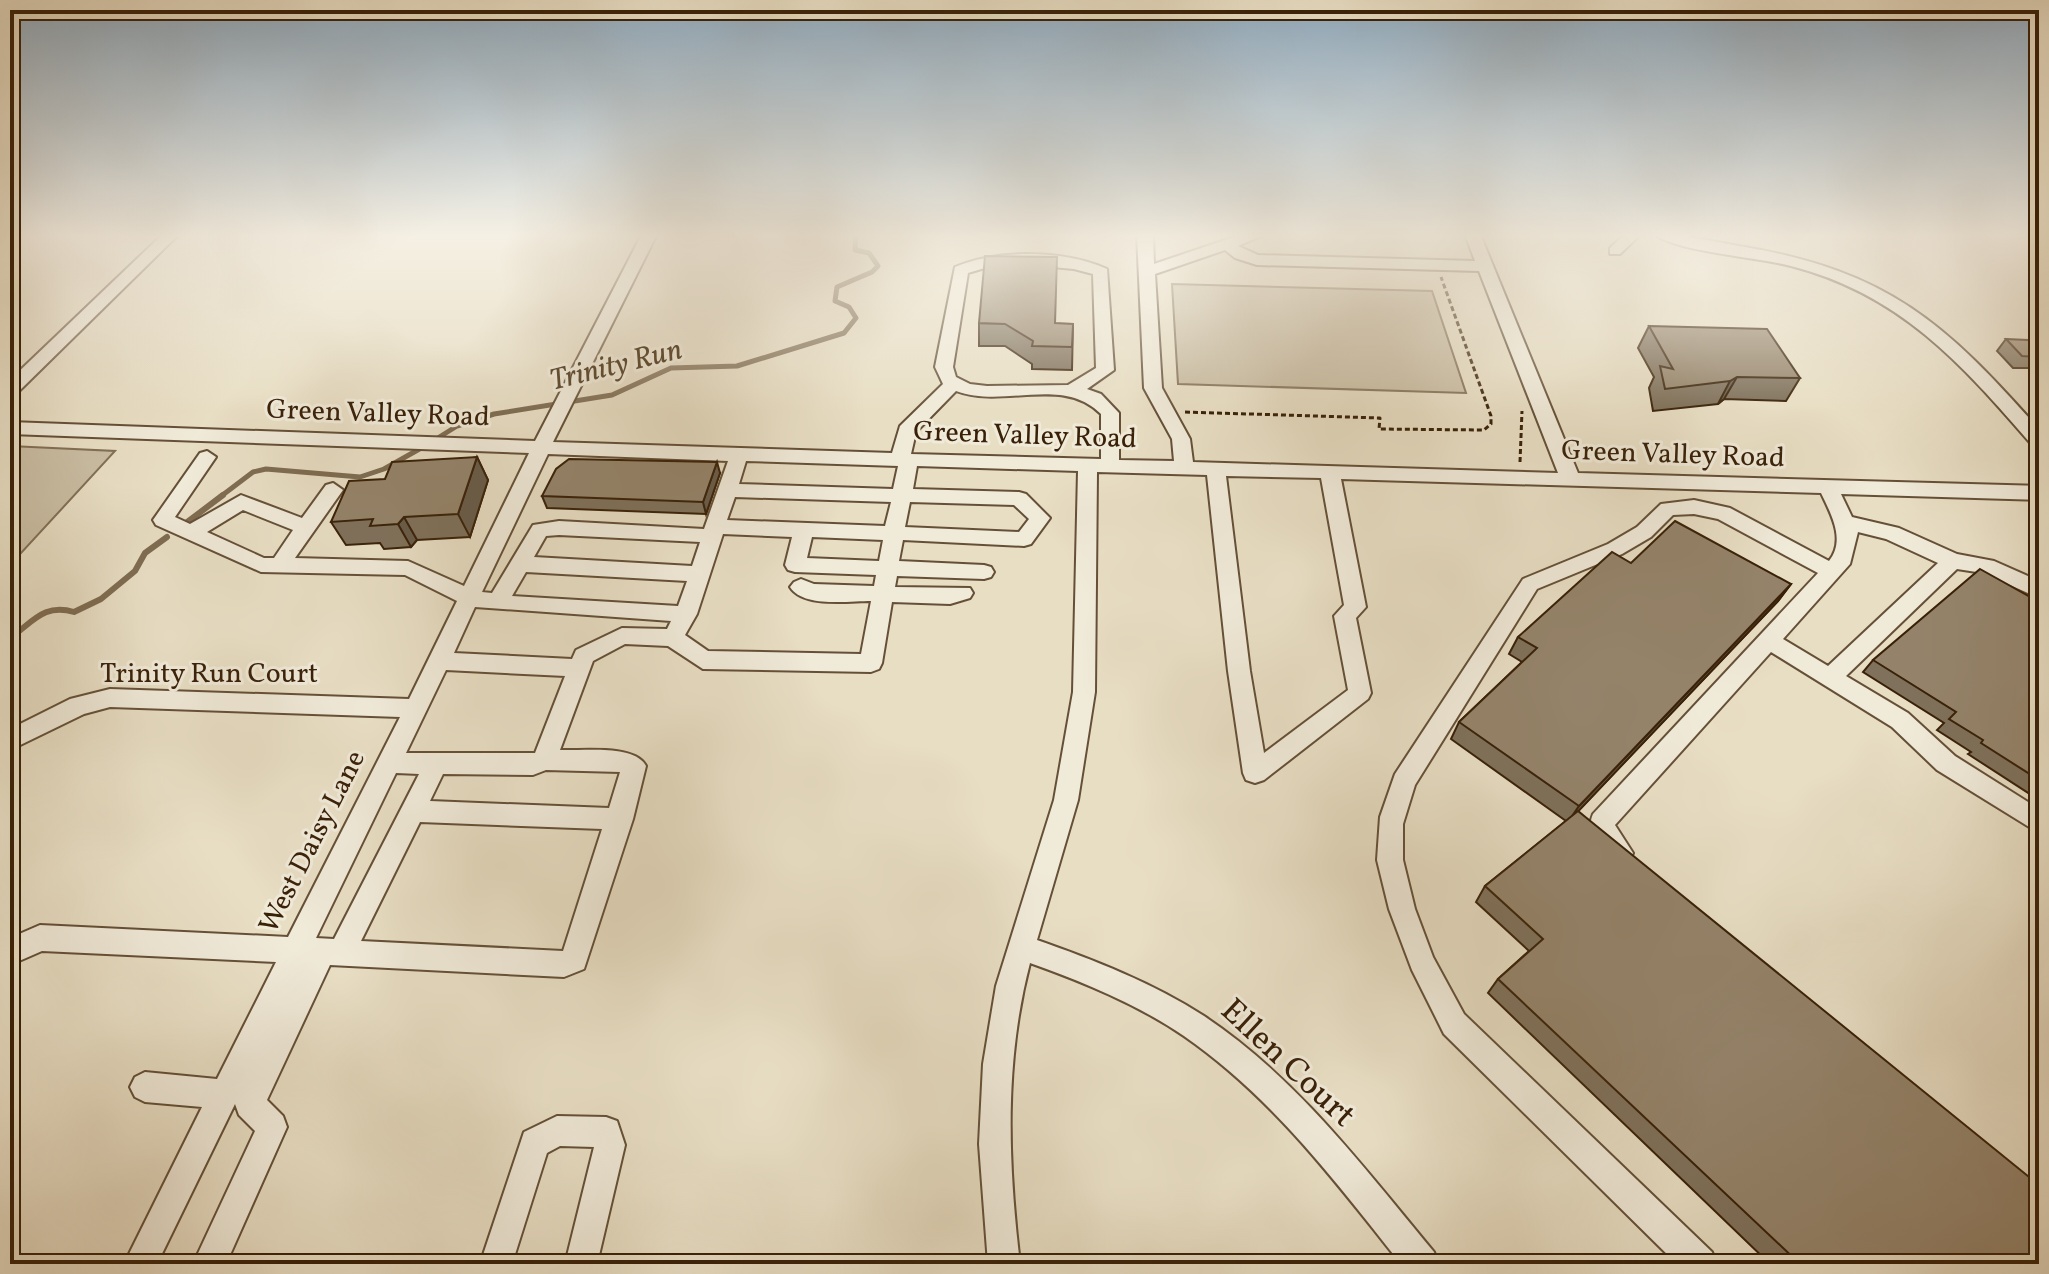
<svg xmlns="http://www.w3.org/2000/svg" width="2049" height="1274" viewBox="0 0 2049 1274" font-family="Vollkorn,serif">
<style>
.green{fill:#cabea4;stroke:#827056;stroke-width:2}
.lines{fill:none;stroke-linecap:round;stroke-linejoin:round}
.stream-far1{stroke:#7e6c52;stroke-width:5}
.stream{stroke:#7e6c52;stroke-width:6}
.minor-casing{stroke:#655037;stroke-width:4}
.path{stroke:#392108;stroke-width:3;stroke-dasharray:5 3;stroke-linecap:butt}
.minor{fill:#f0ead9;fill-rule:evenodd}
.wall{fill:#7f715b;stroke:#392108;stroke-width:2}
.shaded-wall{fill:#685c4a;stroke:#392108;stroke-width:2}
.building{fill:#94836a;stroke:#392108;stroke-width:2}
.labels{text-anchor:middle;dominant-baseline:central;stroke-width:6;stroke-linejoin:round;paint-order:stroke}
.street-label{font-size:28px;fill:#392108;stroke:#f0ead9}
.water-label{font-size:30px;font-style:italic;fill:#614d33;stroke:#f0ead9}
.near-street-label{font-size:34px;fill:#392108;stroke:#f0ead9}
</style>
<rect width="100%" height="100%" fill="#e8dec4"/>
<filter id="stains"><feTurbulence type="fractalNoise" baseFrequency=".0025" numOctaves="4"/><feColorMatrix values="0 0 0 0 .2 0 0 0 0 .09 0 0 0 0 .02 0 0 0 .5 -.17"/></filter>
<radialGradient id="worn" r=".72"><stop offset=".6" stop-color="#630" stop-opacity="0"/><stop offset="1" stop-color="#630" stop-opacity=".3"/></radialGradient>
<g class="green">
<polygon points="1172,284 1432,291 1466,393 1178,384"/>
<polygon points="10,446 115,451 10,565"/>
</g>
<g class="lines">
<g class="stream-far1">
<polyline points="433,441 457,426 494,414 612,395 671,368 737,366 844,333 856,318 849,307 835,301 837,287 872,272 878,266 869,253 855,250 856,234"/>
<polyline points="220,497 253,472 266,469 360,477 384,469 423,447"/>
</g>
<g class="stream">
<polyline points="182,526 223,495"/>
<path d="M10,638C33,622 44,603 74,612L101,599L135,571L145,553L167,537"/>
</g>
<g class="minor-casing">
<g id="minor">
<polygon points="163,234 179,234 16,394 10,395 10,380"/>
<path d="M642,234H657L553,442L892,453L900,426L943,384L935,367L955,267C998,249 1065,250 1107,269L1114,370L1087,389L1101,394L1119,413V460L1174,461L1172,439L1144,388L1137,234H1153L1154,264L1243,234H1266L1238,246L1258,255L1475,261L1465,234H1480L1578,473L2039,486V500L1841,494L1852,517L1899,528L1957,554L1994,561L2039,581V598L1983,573L1957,569L1846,676L1908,713L1955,756L2039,809V833L1937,770L1892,727L1771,652L1615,825L1633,853L1629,861L1620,864C1601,858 1584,834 1593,814L1818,573L1718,519L1694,514L1673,515L1651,537L1622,554L1537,589L1415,785L1403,824V860L1415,909L1433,957L1464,1014L1712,1252L1716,1264H1677L1444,1034L1412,970L1389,909L1377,860L1380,817L1395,774L1523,579L1608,544L1637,527L1661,504L1694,500L1730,508L1829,561C1846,540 1831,514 1821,493L1341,479L1366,607L1356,618L1371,693L1368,699L1264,780L1255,783L1246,780L1243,773L1228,671L1207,475L1097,472L1095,692L1078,800L1037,940C1094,960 1153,983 1204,1016C1296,1077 1364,1168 1434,1252L1438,1264H1401C1336,1182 1271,1096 1184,1036C1137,1004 1083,982 1030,963C1004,1062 1008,1163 1020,1264H988L979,1144L983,1064L996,986L1054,800L1073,692L1078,471L917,466L913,489L1019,492L1026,494L1050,518L1031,544L1024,546L903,540L899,561L984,565L991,567L994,572L991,577L984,579L897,576L895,587L970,588L973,593L970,598L950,604L892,602L882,663L879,669L871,672L703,669L668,646L625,644L593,661L560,750C582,751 635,744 646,766L633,819L584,969L564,977L330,965L267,1100L283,1116L287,1127L226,1264H193L255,1131L239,1115L235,1104L157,1264H124L202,1107L145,1102L135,1097L130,1087L135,1077L145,1072L217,1079L276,962L42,951L10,965V938L40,925L288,937L400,717L110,707L84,714L10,750V729L70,699L110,689L409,699L457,601L405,575L261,572L156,525L153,520L200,453L207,451L216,457L175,517L190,524L241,495L302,518L326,485L333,483L343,490L295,558L408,561L464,586L529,453L10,434V422L535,441ZM1225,250L1235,258L1257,265L1479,271L1558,473L1193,462L1190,439L1162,388L1155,274ZM1031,265L1074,269L1093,274L1096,368L1068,385L987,386L970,384L956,377L953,367L968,273L988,267ZM956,391C1004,409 1062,375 1101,414V459L911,454L916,432ZM548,454L728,461L704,529L559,521L533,525L492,593L482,592ZM746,461L898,466L893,489L739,484ZM1226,476L1321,478L1344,605L1334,616L1348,690L1264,753L1250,671ZM735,497L891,502L885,526L727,520ZM910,502L1014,505L1029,519L1019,532L905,527ZM243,510L293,530L274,558H264L207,532ZM1858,532L1886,539L1938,563L1828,666L1783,639L1850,564ZM723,534L792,537L785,565L788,570L795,572L876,575L874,586L814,584L801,579L794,582L790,587C803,608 849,601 871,601L861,654L708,651L685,635L697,614ZM559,535L700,542L692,566L534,557L546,536ZM812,537L883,540L879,561L807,558ZM526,572L687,581L678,606L512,596ZM475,607L671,621L667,629L622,628L576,650L572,659L454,653ZM446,670L565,676L535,753H406ZM546,770L620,772L609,808L430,801L443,774L533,775ZM396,773L419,774L334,939L316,938ZM420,822L602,829L563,951L361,941Z"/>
<polygon points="1625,234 1641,234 1620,254 1610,254 1610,248"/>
<path d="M1654,234C1685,234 1714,242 1745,247C1889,272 1945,323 2039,429V447L2032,445C1961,363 1900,294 1791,266C1758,257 1677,252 1654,234Z"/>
<polygon points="557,1116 606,1117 617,1121 625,1145 597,1264 565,1264 594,1147 560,1146 547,1153 512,1264 480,1264 524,1132"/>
</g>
</g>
<g class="path">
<polyline points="1185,412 1380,418 1379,429 1484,430 1491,424 1491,416 1441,277"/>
<polyline points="1520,462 1522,411"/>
</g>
<use href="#minor" class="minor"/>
</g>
<g class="wall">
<polygon points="979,323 1073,324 1072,370 1032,369 1032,364 1005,346 979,346"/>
<polygon points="1649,326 1800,378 1786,401 1724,399 1718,404 1653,411 1649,388 1654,377 1638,348"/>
<polygon points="2006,339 2039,351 2039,364 2035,368 2013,368 1997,351"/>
<polygon points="477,457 488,480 470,537 417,540 411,547 384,549 380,543 346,545 331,522 385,479"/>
<polygon points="720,473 706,514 547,508 542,496"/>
<polygon points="1631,563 1791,584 1778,601 1578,811 2039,1264 1770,1264 1488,993 1498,979 1529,951 1476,902 1485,886 1566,821 1451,739 1459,722 1522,662 1509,654 1518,637"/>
<polygon points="2039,602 2039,800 1968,754 1971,752 1937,730 1944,723 1863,672 1873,660"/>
</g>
<g class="shaded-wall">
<polygon points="1737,377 1724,399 1718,404 1730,381"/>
<polygon points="477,457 488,480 470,537 458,514"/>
<polygon points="717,462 720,473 706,514 703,502"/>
<polygon points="404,517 417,540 411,547 398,524"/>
<polygon points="1791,584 1778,601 1568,822 1579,806"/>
</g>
<g class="building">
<polygon points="985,256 1057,257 1055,323 1073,324 1072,347 1032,346 1033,341 1005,324 979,323"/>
<polygon points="1649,326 1767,329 1800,378 1737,377 1730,381 1665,389 1660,366 1673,369"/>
<polygon points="2006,339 2028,340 2039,351 2039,357 2022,356"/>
<polygon points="477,457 458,514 404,517 398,524 370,526 373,519 331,522 349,481 385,479 392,462"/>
<polygon points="569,459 717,462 703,502 542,496 556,469"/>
<polygon points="1675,521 1791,584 1579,806 1459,722 1537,648 1518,637 1612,552 1631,563"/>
<polygon points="1980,569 2039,602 2039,780 1981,743 1983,740 1949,719 1956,712 1873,660"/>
<polygon points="1578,811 2039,1185 2039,1264 1800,1264 1498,979 1543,939 1485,886"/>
</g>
<linearGradient id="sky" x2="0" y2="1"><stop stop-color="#90abc0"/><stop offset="0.57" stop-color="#f5f0e4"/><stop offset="1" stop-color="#f5f0e4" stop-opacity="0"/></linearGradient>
<rect width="2049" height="413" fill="url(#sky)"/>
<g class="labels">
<g class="street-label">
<text transform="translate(378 414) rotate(2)">Green Valley Road</text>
<text transform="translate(1025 436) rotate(2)">Green Valley Road</text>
<text transform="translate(1673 455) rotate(2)">Green Valley Road</text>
<text x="209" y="674">Trinity Run Court</text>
<text transform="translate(313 842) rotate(-63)">West Daisy Lane</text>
</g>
<g class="water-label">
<text transform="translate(616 366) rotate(-14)">Trinity Run</text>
</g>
<g class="near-street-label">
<text transform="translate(1287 1064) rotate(43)">Ellen Court</text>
</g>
</g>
<rect width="2049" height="1274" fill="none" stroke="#e8dec4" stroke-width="40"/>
<rect x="12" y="12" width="2025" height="1250" fill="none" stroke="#392108" stroke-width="4"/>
<rect x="20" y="20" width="2009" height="1234" fill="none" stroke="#392108" stroke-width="2"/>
<rect width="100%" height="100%" filter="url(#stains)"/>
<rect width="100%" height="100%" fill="url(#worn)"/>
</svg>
